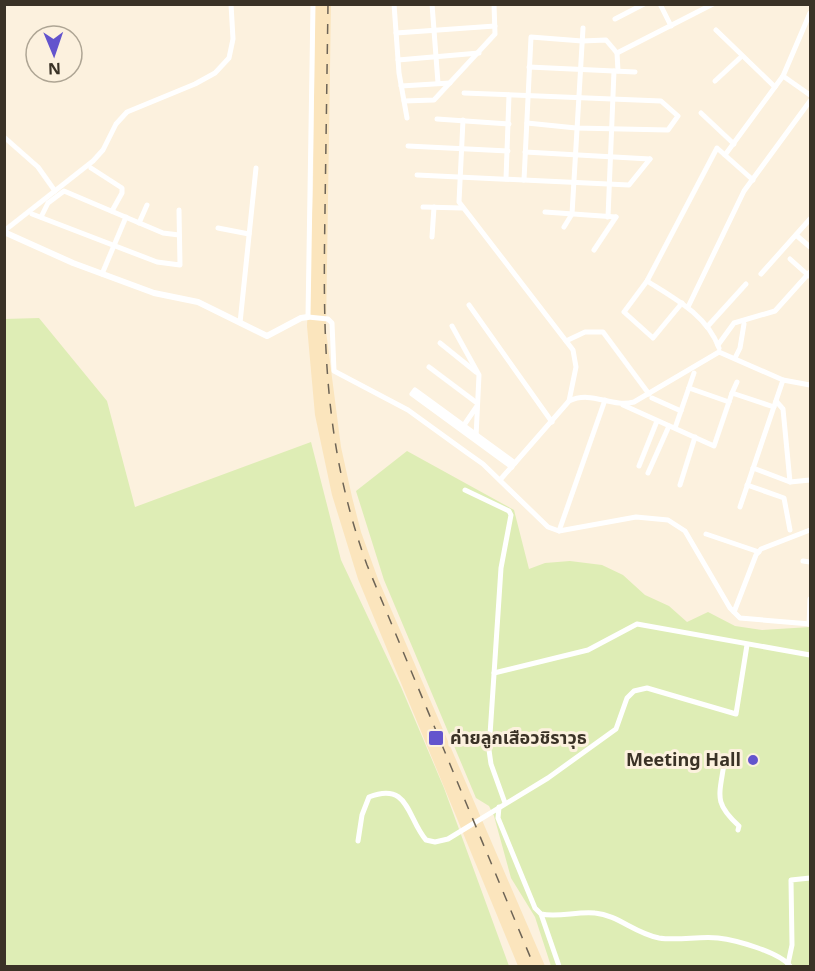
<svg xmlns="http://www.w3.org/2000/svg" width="815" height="971" viewBox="0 0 815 971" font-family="Georgia,'Noto Sans Thai',serif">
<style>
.built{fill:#fbe5bd}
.green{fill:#deedb5}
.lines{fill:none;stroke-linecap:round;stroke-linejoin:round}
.minor{stroke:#fff;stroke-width:5}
.tertiary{stroke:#fff;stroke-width:6}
.rail{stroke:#6d6456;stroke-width:1.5;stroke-dasharray:10 10;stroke-linecap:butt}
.poi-dot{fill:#6354cd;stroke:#fcf1de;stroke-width:2}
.labels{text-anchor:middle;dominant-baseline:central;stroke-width:6;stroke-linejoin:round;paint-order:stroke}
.poi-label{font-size:18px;font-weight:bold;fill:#3a3226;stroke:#fcf1de;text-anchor:start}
</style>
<rect width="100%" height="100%" fill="#fcf1de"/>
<polygon class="built" points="315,5 331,5 326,331 341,447 352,497 361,532 378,579 545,966 518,966 358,579 332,495 315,415 307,326 313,190"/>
<g class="green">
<polygon points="39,318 107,401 135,507 311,442 341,560 401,687 444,788 509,966 5,966 4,319"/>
<polygon points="407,451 514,510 529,569 545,563 570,561 602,565 623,575 645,595 669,606 687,622 708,612 735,626 762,630 810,627 810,966 551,966 535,917 511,878 494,816 489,806 476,798 384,580 356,491"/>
</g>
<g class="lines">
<g class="minor">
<polyline points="313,4 308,317 328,319 332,323 334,371 408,410 466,452 483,464 548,527 559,531 636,517 668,520 685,531 730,608 740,618 810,624"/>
<polyline points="394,4 399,73 407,118"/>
<polyline points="432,4 438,83"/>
<polyline points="660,4 671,26"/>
<polyline points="615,19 644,4"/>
<polyline points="716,30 775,87"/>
<polyline points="396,33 495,26"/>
<polyline points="617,53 713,4"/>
<polyline points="398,60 479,53"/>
<polyline points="529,67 635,72"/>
<polyline points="783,76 810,95"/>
<polyline points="715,81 742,56"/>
<polyline points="401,86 450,83"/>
<polyline points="464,93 661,101 678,116 668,130 576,128 527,123"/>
<polyline points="404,101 434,100 495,34 494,4"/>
<polyline points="701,113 734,144"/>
<polyline points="437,119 509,124"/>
<polyline points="463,120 459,202 573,350 576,367 569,401"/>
<polyline points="4,137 38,167 55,191"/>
<polyline points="408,146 508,151"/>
<polyline points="525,152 650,159"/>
<polyline points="725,155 783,76 810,13"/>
<polyline points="91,168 122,188 122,193 112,211"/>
<polyline points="417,175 629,185 650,159"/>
<polyline points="506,179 509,95"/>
<polyline points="524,180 531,37 582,41 606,40 617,53 618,71"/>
<polyline points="423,207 462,208"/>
<polyline points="545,212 616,217"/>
<polyline points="32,214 157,262 180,265 179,210"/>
<polyline points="41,217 48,203 64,191 163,233 179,235"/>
<polyline points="608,217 614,71"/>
<polyline points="139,223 147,205"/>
<polyline points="564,227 572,214 583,28"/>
<polyline points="218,228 249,234"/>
<polyline points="4,231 93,161 103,150 116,124 127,112 195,84 215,73 229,58 233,39 231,4"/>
<polyline points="796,235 810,247"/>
<polyline points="432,237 434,207"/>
<polyline points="594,250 616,217"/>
<polyline points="790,259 809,276"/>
<polyline points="102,274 126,217"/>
<polyline points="761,274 810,219"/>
<path d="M647,281C674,298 707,315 719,348"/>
<polyline points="682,303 653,338 624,312 647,281 717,148 753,180"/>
<polyline points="469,305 552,422"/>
<polyline points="688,307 744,191 810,101"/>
<polyline points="240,323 256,168"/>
<polyline points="452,326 479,375 476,437"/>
<polyline points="707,327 746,284"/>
<polyline points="566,341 585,332 603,332 649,394"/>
<polyline points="440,343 476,372"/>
<polyline points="718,345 734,323 775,311 810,272"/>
<polyline points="735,358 740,348 744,324"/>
<polyline points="429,367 477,403"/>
<polyline points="737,382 732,393 774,407"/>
<polyline points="689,388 729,402"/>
<polyline points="652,398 681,411"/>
<polyline points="776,401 783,409 790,482"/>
<polyline points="623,405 714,446 732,393"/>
<polyline points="462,428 477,406"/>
<polyline points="675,428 694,373"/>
<polyline points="639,466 657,421"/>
<polyline points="512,467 412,394 415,390 515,463"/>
<polyline points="753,468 790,482 810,480"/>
<polyline points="648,473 669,426"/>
<path d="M500,480L569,401C592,390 611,408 634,402L719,352L783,380L810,385"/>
<polyline points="680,485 695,437"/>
<polyline points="747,485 784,498 790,530"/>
<polyline points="465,490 509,511 511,515 501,568 489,750 491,764 505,803"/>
<polyline points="740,507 783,380"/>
<polyline points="559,531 605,400"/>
<polyline points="706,534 759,552"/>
<polyline points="803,561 810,562"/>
<polyline points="734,612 756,555 761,549 810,530"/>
<polyline points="809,624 810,599"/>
<polyline points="494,673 588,650 637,624 810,655"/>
<path d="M724,764C719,797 714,803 739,826L738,830"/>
<path d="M499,807L498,818L535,908L541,914C558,918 577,911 595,913C618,915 634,933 659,938C678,941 699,936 718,938C736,940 779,952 790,966"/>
<path d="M358,841L362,815L369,797C409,781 407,818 426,840L435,842L448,839L548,778L616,729L627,698L634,691L647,688L736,714L747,645"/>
<polyline points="541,914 559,966"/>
<polyline points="788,964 792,945 791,880 810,878"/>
</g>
<polyline class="tertiary" points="4,232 73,263 154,293 198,302 267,336 301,318 308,317"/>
<path class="rail" d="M328,4C327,73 326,141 325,210C323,336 323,445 367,565L534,966"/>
</g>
<g class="poi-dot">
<rect x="428" y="730" width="16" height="16" rx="3"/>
<circle cx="753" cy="760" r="6"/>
</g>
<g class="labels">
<g class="poi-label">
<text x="450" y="738">ค่ายลูกเสือวชิราวุธ</text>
<text x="741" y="760" text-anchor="end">Meeting Hall</text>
</g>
</g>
<rect width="815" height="971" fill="none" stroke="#3a3226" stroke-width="12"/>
<g transform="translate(54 54) rotate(178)"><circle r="28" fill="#fcf1de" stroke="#aea594" stroke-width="1.5"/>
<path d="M0-4.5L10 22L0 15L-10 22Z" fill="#6354cd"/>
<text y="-9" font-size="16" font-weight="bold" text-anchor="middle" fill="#3a3226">N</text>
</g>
</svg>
